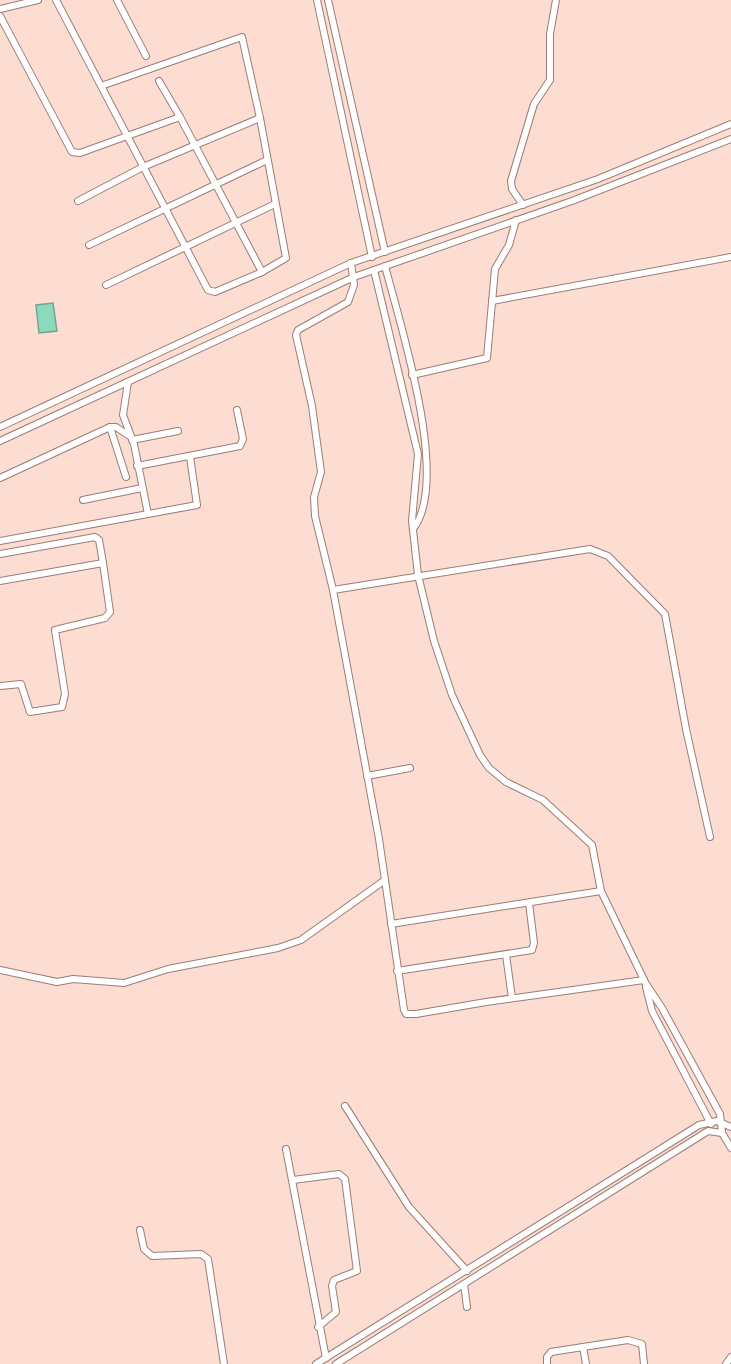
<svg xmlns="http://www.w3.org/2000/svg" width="731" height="1364" viewBox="0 0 731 1364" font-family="Rubik,sans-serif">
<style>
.water{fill:#8bdabb;stroke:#72a58e;stroke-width:1.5}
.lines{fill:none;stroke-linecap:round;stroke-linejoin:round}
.minor-casing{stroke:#9b7d74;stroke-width:8}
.minor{stroke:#fff;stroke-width:6}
</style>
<rect width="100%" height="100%" fill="#fddcd2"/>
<polygon class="water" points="53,303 57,331 39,333 36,305"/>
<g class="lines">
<g class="minor-casing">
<g id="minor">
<polyline points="56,0 208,290 215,292 262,272 286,258 260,118 242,37 101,86"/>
<polyline points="117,0 146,56"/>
<polyline points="317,0 372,257"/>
<polyline points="328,0 385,252"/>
<polyline points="0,9 38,0"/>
<polyline points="0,16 72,152 80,153 180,117 262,272"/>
<polyline points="159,81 180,117"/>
<polyline points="78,201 143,167 260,118"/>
<polyline points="523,205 512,189 511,181 534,104 550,80 550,34 556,0"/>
<polyline points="89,245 267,160"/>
<polyline points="351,263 354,285 348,302 298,330 296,335 312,406 321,472 314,497 315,516 333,590 379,839 404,1010 406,1014 416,1014 486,1002 644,980"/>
<path d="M385,266C400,324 451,481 413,529"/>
<polyline points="374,270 418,454 412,521 418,575 434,641 452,695 480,755 489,768 506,782 543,800 592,845 601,891 646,984 662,1008 720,1114 722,1133 731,1148"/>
<polyline points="106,285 275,204"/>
<polyline points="492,301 731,257"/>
<polyline points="412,375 487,358 495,269 509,245 516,220"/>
<polyline points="128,382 123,415 134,444 148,514"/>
<polyline points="0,427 351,263 598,179 731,124"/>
<polyline points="110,427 126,477"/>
<polyline points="132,440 178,431"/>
<polyline points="0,441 354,277 572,201 731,139"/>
<polyline points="137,466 240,446 243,439 237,410"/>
<polyline points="0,478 110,427 116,427 131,437"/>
<polyline points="83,500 142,488"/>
<polyline points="0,541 197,505 190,457"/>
<polyline points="0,554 95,537 99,540 103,563"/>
<polyline points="0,581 103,563 110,612 105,618 55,630 65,694 62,707 30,712 21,684 0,686"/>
<polyline points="333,590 590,549 608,556 665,614 686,729 710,837"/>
<polyline points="367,776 410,768"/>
<polyline points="391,924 601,891"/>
<polyline points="506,955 512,998"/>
<polyline points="0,970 57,982 73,979 124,983 168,969 278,948 301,940 385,880"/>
<polyline points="397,971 532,950 534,943 529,903"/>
<polyline points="646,987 652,1011 711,1124"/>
<polyline points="345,1106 409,1207 467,1271"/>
<polyline points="286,1149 326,1358"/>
<polyline points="293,1180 339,1174 345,1179 357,1271 334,1280 332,1286 336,1312 318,1327"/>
<polyline points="140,1230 144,1249 152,1256 201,1254 208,1259 224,1364"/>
<polyline points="464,1284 467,1307"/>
<polyline points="583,1347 586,1364"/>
<polyline points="316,1364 699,1125 717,1121 731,1127"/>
<polyline points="336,1364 708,1131 722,1133"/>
<polyline points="547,1364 547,1357 551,1352 628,1340 642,1344 644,1364"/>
<polyline points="726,1364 731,1357"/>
</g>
</g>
<use href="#minor" class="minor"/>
</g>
</svg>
